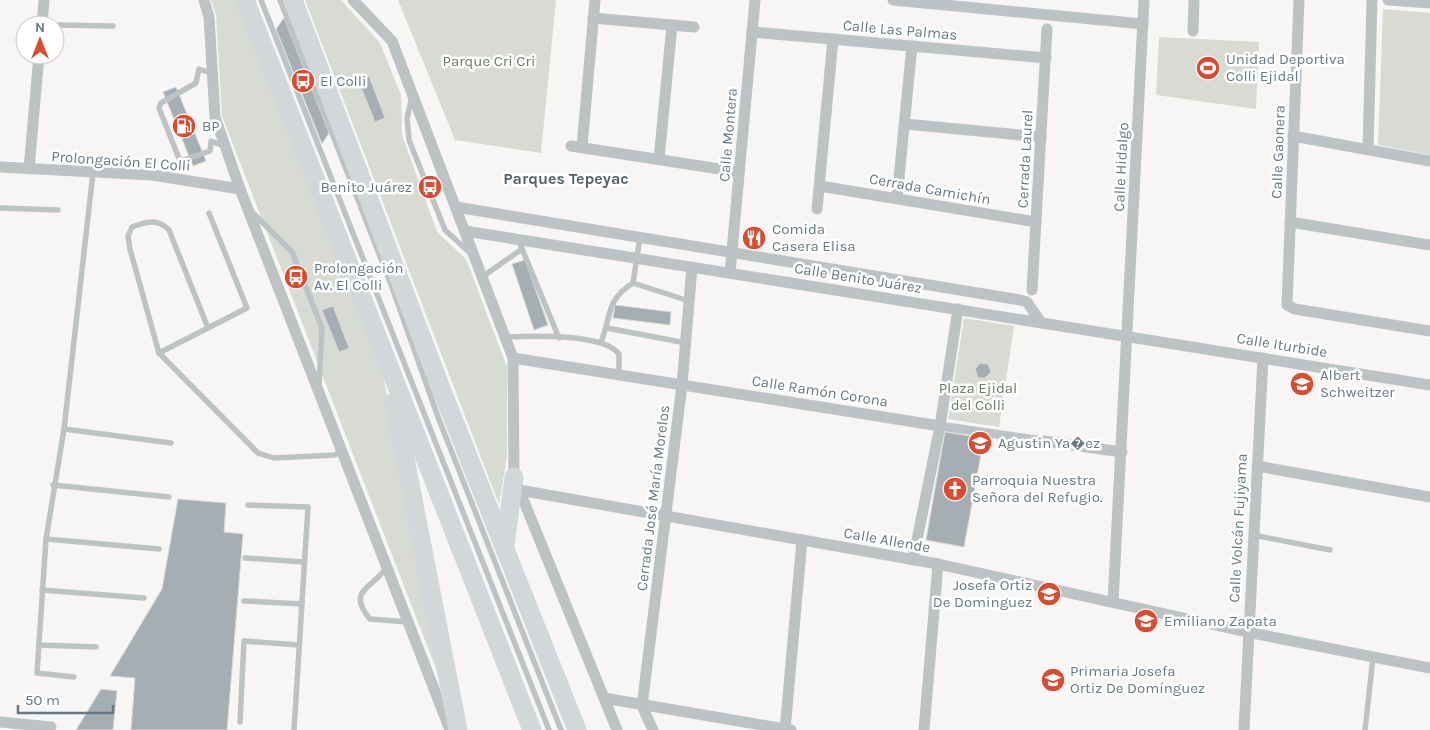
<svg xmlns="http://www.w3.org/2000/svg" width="1430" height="730" viewBox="0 0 1430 730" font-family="Karla,sans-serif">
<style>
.green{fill:#d7dbd3}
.building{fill:#a5aeb3;stroke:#d8d8d6}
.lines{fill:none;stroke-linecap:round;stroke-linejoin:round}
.service{stroke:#bdc2c5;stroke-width:5.5}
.pedestrian{stroke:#bdc2c5;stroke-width:9}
.minor{stroke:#bdc2c5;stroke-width:11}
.trunk{stroke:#d2d8da;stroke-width:19}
.labels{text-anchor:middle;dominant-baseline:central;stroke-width:5;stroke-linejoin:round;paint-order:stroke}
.street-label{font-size:15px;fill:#677983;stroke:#fff}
.poi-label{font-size:15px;fill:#677983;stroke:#fff;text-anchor:start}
.park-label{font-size:15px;fill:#6b7b66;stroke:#fff}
.neighbourhood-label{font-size:16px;font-weight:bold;fill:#556169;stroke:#fff}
</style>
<rect width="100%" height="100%" fill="#f7f6f4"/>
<g class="green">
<polygon points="211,0 238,0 382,371 447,697 222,116 216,15"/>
<polygon points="305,0 341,0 380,43 401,95 402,135 437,232 466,259 507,367 507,457 499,504"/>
<polygon points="398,0 556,0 541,153 455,140"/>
<polygon points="1383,9 1430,13 1430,155 1378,145"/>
<polygon points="1159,37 1259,42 1256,109 1156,95"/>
<polygon points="964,318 1014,326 999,427 948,419"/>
</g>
<g class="building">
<polygon points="284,18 329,133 322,144 276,29"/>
<polygon points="369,76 385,118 375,122 358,80"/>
<polygon points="176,87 206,161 193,166 163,92"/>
<polygon points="525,260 548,325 534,330 512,264"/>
<polygon points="615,305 671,312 670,325 613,318"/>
<polygon points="333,306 349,348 339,352 322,310"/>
<polygon points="980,363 988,364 991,372 985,378 978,378 975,369"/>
<polygon points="945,432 984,438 964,547 926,540"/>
<polygon points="178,499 226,503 224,532 243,534 227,730 131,730 135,678 110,676 162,589"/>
<polygon points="101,689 117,691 113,730 76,730"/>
</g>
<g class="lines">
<g class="service">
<polyline points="261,0 549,730"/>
<polyline points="280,0 392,287 438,417 561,730"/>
<polyline points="55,25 113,26"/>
<polyline points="211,73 199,69 196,83 161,103 159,108 180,161 210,151 211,141 224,146"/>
<polyline points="412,97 407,118 409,140 445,230 469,252"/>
<polyline points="0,208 58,210"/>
<polyline points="251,211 292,252 322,328 319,386"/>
<polyline points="518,239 559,338"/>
<polyline points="482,277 522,249"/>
<polyline points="633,283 640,237"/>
<path d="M208,328L169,230C157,218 147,222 132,227L128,236L130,249L159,353L258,453L274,458L334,455L341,452"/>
<polyline points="607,328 686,343"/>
<path d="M506,337C532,336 602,333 619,354V374"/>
<path d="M601,342C612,315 605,301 633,283L689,301"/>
<polyline points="159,353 247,308 209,213"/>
<polyline points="64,429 171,443"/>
<polyline points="53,485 169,497"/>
<polyline points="248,505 308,507 294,730"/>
<polyline points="1253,535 1330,550"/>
<polyline points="46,539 159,549"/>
<polyline points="245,558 304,562"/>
<path d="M386,568C372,589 346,590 370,619L407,622"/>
<polyline points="42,590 144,598"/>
<polyline points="244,601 302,604"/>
<polyline points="39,645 96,647"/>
<polyline points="74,677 37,673 46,539 64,429 93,173"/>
<polyline points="240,722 244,641 299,645"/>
<polyline points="1365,730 1373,657"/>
</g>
<polyline class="pedestrian" points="940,426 1044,441"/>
<g class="minor">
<polyline points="204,0 209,17 215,117 240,189 450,730"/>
<polyline points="353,0 392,41 513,358 514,477 617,730"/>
<polyline points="893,0 1143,24"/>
<polyline points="1299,0 1287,305 1295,309 1430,331"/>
<polyline points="1388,0 1430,3"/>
<polyline points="593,18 694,27"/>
<polyline points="42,25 44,0"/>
<polyline points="1193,31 1194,0"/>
<polyline points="752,32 1046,58"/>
<polyline points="905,124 1041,137"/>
<polyline points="1293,136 1430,161"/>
<polyline points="571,146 739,172"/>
<polyline points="582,147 595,0"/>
<polyline points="1368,149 1372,0"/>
<polyline points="659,159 672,25"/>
<polyline points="0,167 152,175 240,189"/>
<polyline points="29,169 39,55"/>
<polyline points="820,186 1036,222"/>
<polyline points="897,198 912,46"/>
<polyline points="456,207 1020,300 1027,302 1040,321"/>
<polyline points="817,209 833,39"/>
<polyline points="1290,222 1430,245"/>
<polyline points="465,231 1430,385"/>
<polyline points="730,273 755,0"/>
<polyline points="1032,290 1047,29"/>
<polyline points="513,358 940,426"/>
<polyline points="1044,441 1122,452"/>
<polyline points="1257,466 1430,497"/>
<polyline points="519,490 938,564 1247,632 1430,668"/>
<polyline points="913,560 940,426 958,309"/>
<polyline points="1113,602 1144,0"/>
<polyline points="604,698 791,730"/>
<polyline points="0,722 51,727"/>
<polyline points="653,730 642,706 682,385 692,267"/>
<polyline points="785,730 802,540"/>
<polyline points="924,730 938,564"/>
<polyline points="1244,730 1263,358"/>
</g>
<g class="trunk">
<polyline points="245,0 532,730"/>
<polyline points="293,0 442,391 577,730"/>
<polyline points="394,402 458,730"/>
<polyline points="505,546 514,477"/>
</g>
</g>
<defs>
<g id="stadium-disc" transform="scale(1.25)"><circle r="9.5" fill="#da4c30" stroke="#fff"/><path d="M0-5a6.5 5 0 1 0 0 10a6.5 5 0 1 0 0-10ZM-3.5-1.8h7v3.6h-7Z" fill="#fff"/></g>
<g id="bus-disc" transform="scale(1.25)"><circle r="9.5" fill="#da4c30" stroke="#fff"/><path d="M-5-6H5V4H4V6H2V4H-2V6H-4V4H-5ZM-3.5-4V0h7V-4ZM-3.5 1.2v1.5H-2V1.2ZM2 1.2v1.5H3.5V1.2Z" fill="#fff"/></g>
<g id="fuel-disc" transform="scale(1.25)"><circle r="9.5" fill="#da4c30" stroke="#fff"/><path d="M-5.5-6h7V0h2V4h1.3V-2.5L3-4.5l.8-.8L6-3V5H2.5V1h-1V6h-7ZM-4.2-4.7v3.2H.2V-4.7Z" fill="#fff"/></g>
<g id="restaurant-disc" transform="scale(1.25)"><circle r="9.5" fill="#da4c30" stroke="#fff"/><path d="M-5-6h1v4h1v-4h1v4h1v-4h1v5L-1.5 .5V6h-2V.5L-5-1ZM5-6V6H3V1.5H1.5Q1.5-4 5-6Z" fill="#fff"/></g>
<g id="school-disc" transform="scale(1.25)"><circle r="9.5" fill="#da4c30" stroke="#fff"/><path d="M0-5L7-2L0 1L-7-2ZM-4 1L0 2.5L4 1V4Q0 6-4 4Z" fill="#fff"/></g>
<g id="church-disc" transform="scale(1.25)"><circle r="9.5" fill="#da4c30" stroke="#fff"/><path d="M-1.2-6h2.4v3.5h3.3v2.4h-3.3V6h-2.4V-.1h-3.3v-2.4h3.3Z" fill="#fff"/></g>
</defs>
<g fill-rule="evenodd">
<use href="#stadium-disc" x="1208" y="68"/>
<use href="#bus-disc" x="303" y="81"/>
<use href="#fuel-disc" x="184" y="126"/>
<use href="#bus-disc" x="430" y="187"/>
<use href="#restaurant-disc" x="754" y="238"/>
<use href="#bus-disc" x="296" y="277"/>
<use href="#school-disc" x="1302" y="384"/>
<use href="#school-disc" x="980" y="443"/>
<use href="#church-disc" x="955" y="489"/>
<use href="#school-disc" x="1049" y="594"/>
<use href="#school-disc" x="1146" y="621"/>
<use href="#school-disc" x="1053" y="680"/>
</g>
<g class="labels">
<g class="street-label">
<text transform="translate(900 30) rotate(5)">Calle Las Palmas</text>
<text transform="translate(728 135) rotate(-85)">Calle Montera</text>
<text transform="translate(1278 152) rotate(-88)">Calle Gaonera</text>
<text transform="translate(1025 159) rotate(-87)">Cerrada Laurel</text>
<text transform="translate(121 161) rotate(4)">Prolongación El Colli</text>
<text transform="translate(1121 167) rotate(-87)">Calle Hidalgo</text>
<text transform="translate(930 189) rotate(10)">Cerrada Camichín</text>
<text transform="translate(858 278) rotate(9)">Calle Benito Juárez</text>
<text transform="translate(1282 345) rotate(9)">Calle Iturbide</text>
<text transform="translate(820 391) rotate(9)">Calle Ramón Corona</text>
<text transform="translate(653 498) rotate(-83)">Cerrada José María Morelos</text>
<text transform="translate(1238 528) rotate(-87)">Calle Volcán Fujiyama</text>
<text transform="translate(887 540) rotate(10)">Calle Allende</text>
</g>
<g class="poi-label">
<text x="1226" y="59">Unidad Deportiva<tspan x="1226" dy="17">Colli Ejidal</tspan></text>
<text x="320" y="81">El Colli</text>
<text x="202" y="126">BP</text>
<text x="412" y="187" text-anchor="end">Benito Juárez</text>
<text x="772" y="229">Comida<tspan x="772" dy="17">Casera Elisa</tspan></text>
<text x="314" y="268">Prolongación<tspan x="314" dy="17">Av. El Colli</tspan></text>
<text x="1320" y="375">Albert<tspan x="1320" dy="17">Schweitzer</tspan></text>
<text x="998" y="443">Agustin Ya�ez</text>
<text x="972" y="480">Parroquia Nuestra<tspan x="972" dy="17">Señora del Refugio.</tspan></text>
<text x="1032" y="585" text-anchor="end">Josefa Ortiz<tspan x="1032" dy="17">De Dominguez</tspan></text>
<text x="1164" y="621">Emiliano Zapata</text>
<text x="1070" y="671">Primaria Josefa<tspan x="1070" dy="17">Ortiz De Domínguez</tspan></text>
</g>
<g class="park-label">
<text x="489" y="61">Parque Cri Cri</text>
<text x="978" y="388">Plaza Ejidal<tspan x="978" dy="17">del Colli</tspan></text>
</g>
<g class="neighbourhood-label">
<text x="566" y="178">Parques Tepeyac</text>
</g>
</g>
<g transform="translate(40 40)"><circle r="24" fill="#ffffff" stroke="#c2c9cd"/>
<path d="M0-4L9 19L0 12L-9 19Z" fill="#da4c30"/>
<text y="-8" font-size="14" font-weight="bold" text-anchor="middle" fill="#677983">N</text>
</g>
<path d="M18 705v8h95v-8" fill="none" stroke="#677983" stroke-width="2.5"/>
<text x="25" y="705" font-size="15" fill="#677983" stroke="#ffffff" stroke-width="4" paint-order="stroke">50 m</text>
</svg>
